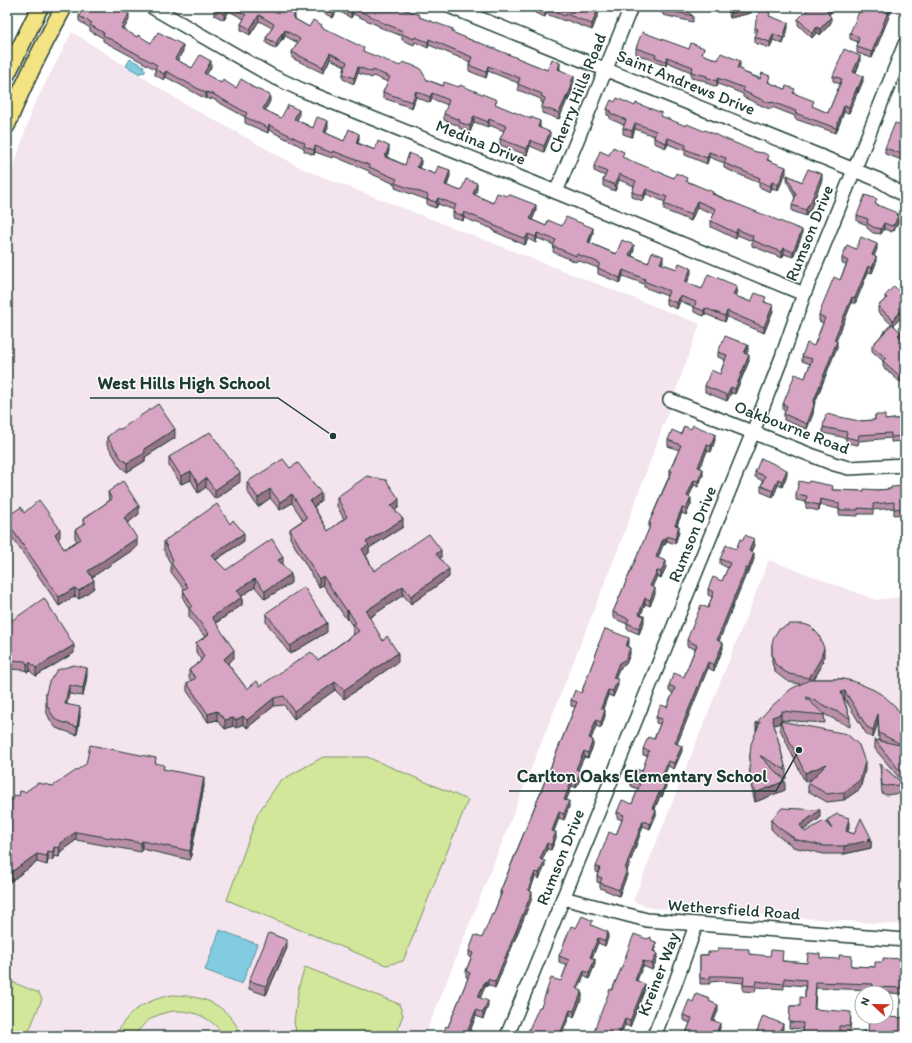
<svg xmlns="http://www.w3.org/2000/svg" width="912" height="1043" viewBox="0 0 912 1043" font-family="Itim,sans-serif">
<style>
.built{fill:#f3e4ed}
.green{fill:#d3e79b;stroke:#799268}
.water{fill:#81cce1;stroke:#5a939c}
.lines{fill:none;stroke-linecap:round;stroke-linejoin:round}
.minor-casing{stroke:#1f3d34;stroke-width:16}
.major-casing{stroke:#1f3d34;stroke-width:19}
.minor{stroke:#fff;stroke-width:13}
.major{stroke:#f4e382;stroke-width:16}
.wall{fill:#b98ea8;stroke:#1f3d34}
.shaded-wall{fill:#967488;stroke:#1f3d34}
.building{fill:#d7a5c3;stroke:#1f3d34}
.labels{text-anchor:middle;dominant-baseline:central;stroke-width:3;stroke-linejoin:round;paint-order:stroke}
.street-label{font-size:17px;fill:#1f3d34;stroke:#fff}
.leader{fill:none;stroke:#1f3d34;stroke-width:1.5}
.callout-dot{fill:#1f3d34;stroke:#fff;stroke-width:1.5}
.callout-label{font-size:18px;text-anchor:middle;font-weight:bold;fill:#1f3d34;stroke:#fff;stroke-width:3;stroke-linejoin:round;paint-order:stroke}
</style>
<rect width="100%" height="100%" fill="#fff"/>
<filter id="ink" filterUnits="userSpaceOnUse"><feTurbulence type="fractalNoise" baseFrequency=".025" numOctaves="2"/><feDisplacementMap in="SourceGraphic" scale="8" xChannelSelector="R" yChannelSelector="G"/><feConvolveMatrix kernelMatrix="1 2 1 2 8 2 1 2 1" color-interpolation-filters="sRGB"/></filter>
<g filter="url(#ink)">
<g class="built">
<polygon points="72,32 183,103 305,170 700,324 619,547 425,1036 7,1036 7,188 33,107"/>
<polygon points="769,560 876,600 905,596 905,925 651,908 633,901"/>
</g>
<g class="green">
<polygon points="323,757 367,757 468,800 403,961 386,965 227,900 258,813 280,781"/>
<polygon points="305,967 399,1004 403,1015 395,1036 297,1036 294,1022 299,986"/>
<polygon points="7,980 39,993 42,999 27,1036 7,1036"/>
<path d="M172,995C206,996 227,1004 242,1036H224C209,1011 174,1003 149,1020C143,1024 139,1030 134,1036H116C126,1011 147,1000 172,995Z"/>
</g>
<g class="water">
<polygon points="130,59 144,66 143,68 146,70 144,73 141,72 140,74 126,66"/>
<polygon points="220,930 257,944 242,984 205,970"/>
</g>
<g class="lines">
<g class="minor-casing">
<g id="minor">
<polyline points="152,7 272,76 302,90 556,192 804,294"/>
<polyline points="451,7 879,180 905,196"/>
<polyline points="556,192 631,7"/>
<polyline points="670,400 834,464 849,468 905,465"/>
<polyline points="563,898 647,920 905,940"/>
<polyline points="507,1036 753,432 782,357 804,294 905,44"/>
<polyline points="654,1036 675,984 696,925"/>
</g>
</g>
<g class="major-casing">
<g id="major">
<polyline points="7,74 40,7"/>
<path d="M7,125C23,84 43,45 64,7"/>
</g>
</g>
<use href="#minor" class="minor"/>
<use href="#major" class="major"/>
</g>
<g class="wall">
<polygon points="215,7 273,7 282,12 295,18 295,19 309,27 322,28 364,52 427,80 497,105 540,126 540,127 550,137 544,152 530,146 527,155 500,145 500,139 504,131 489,125 488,127 474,122 470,132 459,128 459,126 444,120 444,114 448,105 432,99 430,103 416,97 412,108 383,98 383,92 388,82 373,76 372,78 358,73 354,84 343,79 343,74 345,66 330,59 323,73 304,64 292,58 292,52 298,43 285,36 283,40 282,39 276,49 266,43 266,38 272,28 259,21 250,35 241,30 241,24 244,19 229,11 224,20 214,15 214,9"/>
<polygon points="322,7 399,7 453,33 547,70 560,69 560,70 574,82 572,86 572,92 568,101 567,100 559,119 542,113 542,107 543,103 541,102 541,99 518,90 518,83 488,71 486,78 469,71 469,65 470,62 429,45 428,48 415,42 414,45 402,40 402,36 379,27 379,26 353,14 351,18 337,10 333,18 322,12"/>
<polygon points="529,7 601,7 592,30 566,20 565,21 546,14 545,17 535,13 535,9"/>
<polygon points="657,7 682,7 693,16 693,22 663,15 663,13 657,11"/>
<polygon points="727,7 750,7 751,13 730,18"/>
<polygon points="893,7 872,58 857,53 857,47 858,42 850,39 850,33"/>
<polygon points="100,9 129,20 123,30 137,37 151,43 183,51 177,60 192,68 211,67 206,75 221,83 236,88 251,86 270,101 265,110 281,118 299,116 297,120 313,128 328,127 326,133 328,134 344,141 359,139 358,143 375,150 389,151 387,157 405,165 421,163 419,168 435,174 450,176 447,186 461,191 477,189 475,195 493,203 536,211 532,220 546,226 562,226 593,234 590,243 616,254 634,250 632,256 648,263 663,262 662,264 677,269 691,273 687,283 702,289 737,291 735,296 751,302 766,302 773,311 764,333 727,317 725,322 705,314 704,316 694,312 694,307 680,301 677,309 666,304 666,299 667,296 644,287 644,284 623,276 620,283 598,274 598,268 577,260 576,262 553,252 554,245 537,238 536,243 528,239 525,245 493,231 493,229 464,218 463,221 453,218 453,212 454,210 438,204 436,208 427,205 427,200 395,188 395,184 369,173 369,171 333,156 332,158 315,152 314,155 304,151 304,148 269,130 268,133 245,123 245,117 211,98 211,100 207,98 206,99 166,77 164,80 155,75 155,69 103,41 103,38 90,31 90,28 79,21 79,16"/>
<polygon points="831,13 829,15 831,23 820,35 817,32 812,38 798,25 798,19"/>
<polygon points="770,16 788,28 783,44 773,40 770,48 755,43 755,37 756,34 755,33 755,28"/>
<polygon points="636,48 704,55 718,60 740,67 739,68 743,72 770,82 770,83 795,93 814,107 828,113 840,84 833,81 833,76 860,62 856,73 863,81 858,93 857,93 849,113 844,112 836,133 795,119 795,116 772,107 772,109 767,108 743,97 743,94 718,84 717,87 706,83 706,81 691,78 691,72 667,62 666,66 655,62 655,61 636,54"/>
<polygon points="607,109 662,117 769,160 786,173 778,190 772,188 770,192 759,187 759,183 724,168 724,163 709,157 707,164 685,155 685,151 668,144 666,148 654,143 654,136 635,129 632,137 623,134 623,128 624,125 610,119 610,116 607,115"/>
<polygon points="905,126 905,161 885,154 885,148"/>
<polygon points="609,155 674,178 687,181 802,235 793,257 784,254 782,258 752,246 752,241 737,235 736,239 711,227 711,221 714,214 697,207 691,221 664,210 664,204 665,202 646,194 643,201 632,197 632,192 634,186 619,180 615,191 603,186 603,180 605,176 594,171 594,166"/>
<polygon points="787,175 802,182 822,180 810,210 808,211 806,216 792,211 792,205 795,198 787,181"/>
<polygon points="877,204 897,216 898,222 894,231 892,230 892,232 884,229 881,234 873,233 867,228 867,225 857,221 857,215"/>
<polygon points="856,249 877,249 874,256 876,263 872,273 868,272 855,304 852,302 836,341 837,347 814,405 813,414 807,429 784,420 784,414 785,411 783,410 783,404 805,378 810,364 802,361 802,356 814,346 823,323 819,321 819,315 840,280 846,265 842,263 842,258"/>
<polygon points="885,296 905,313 894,325 901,338 905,341 905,376 900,382 883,367 883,361 872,351 872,346 891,324 878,312 878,306 885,300"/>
<polygon points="748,351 746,354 749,361 735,394 731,393 727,401 705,392 705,386 720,374 725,360 718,357 718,352"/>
<polygon points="875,415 885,420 905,418 905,440 904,440 904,441 891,442 891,438 859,441 858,445 846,443 846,438 823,433 823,427 859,421 875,420"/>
<polygon points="121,429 175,438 145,457 145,461 127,472 121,467 107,445 107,437"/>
<polygon points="681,434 715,440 711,452 707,451 700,468 703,475 698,487 694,485 689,497 691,504 686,515 682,513 677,525 679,532 675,544 667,541 665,545 663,545 658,558 666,567 661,578 657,576 652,587 655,594 650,606 645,604 641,615 644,622 639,634 627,629 627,624 613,618 613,612 649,529 649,523 670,474 670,470 679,450 668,446 668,440"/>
<polygon points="169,457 240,482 215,499 206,487 198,493 191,480 181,484 169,466"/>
<polygon points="290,468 321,501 314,507 328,531 344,519 337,506 337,497 399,507 395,510 403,527 369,548 369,553 366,555 374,571 441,558 440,559 449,577 411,604 403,595 369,618 383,641 398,662 344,699 335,690 294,719 284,705 274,706 247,728 243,724 236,728 233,726 225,729 217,720 208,722 187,691 187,683 191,681 189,678 189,670 200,662 201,660 196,652 196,643 205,637 189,617 189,609 183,598 184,589 171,572 171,565 164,550 164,541 230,524 244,541 216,560 226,570 283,565 291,583 265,599 255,587 242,596 242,605 216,623 234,658 228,664 247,689 260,686 318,660 354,634 353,633 353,627 348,619 347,620 323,585 319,587 290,538 290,529 303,520 292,503 280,510 270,498 258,507 247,491 247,482"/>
<polygon points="755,472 787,475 782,487 778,485 773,497 761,492 761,486 763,481 755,477"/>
<polygon points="905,486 905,514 894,515 894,508 873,510 873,514 858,514 858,516 839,515 839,509 820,505 819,511 806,508 806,502 796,500 796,494 833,490 864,491 877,490 891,489"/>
<polygon points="108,492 139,514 127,523 137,547 92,577 94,588 79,599 75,596 59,606 7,530 7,517 24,513 60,537 58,539 64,549 77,541 75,538 75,530 83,525 83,519 109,501"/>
<polygon points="754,545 751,552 754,559 748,575 746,574 719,641 723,648 714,671 708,668 677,744 682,751 674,769 668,766 663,779 666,786 662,797 660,796 655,809 656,815 650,829 643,826 627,871 627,875 619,896 600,888 600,883 597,882 597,876 598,873 596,872 596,867 616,835 622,820 617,818 617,812 632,804 638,789 631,786 631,781 642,771 648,756 643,755 643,749 654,739 660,724 656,723 656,717 667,707 673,693 669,691 669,685 684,677 695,649 687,646 687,640 708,608 712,597 708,595 708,589 722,581 728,568 720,564 720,559 736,549"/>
<polygon points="266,613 327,632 290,654 266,622"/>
<polygon points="7,624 74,653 36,676 30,671 27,672 25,670 9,669 7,667"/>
<polygon points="629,643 628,647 630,654 626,664 619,669 615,678 618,685 613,697 608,695 603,709 605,716 601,728 596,726 591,739 593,746 588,758 584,757 578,770 581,777 576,788 572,786 566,801 569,807 564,820 559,818 554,831 556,838 551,850 547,849 542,860 545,866 539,879 535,877 530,891 532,898 495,988 488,985 486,987 485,987 480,998 488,1006 483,1019 476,1016 470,1031 475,1036 448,1027 468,978 466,977 466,971 471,958 469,957 469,951 482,938 493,915 500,897 500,892 575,707 571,706 571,700 581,693 582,691 598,649 598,645"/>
<polygon points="772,644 824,656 820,669 814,679 843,679 905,721 905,802 902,801 901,793 886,795 882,793 880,764 900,781 901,780 875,749 875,740 879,741 878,722 873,738 867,735 845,699 844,700 850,718 850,727 824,714 825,723 781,720 781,721 865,770 860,789 844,800 827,802 808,791 808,783 813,778 805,782 780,729 780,723 774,725 786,770 786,779 777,773 785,790 755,802 750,781 750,754 800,684 789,682 784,679 775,672 772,663"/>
<polygon points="87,676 83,696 69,694 66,704 80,716 77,735 56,728 50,720 46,711 46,693"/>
<polygon points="156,763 164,769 204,786 190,860 142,849 141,852 76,840 60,852 59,857 54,856 53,860 48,860 47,865 37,862 7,884 7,804 25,792"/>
<polygon points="820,818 803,830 805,832 827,825 827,820 849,827 848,832 871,840 871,848 844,854 824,854 793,847 793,846 778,836 771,829 771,820"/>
<polygon points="593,926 608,938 605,946 598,943 592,958 595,964 589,979 584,976 578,989 582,997 574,1017 541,1007 561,981 567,965 559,962 559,956 576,928"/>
<polygon points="651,940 656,948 655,952 657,959 652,970 643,966 637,980 645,989 630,1027 625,1025 612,990 626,958 626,955"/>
<polygon points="287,948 266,995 249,989 249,981"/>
<polygon points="749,954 783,961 807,963 820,958 851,966 875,967 883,962 905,959 905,994 873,992 873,990 816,988 815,1009 851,1018 850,1032 839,1031 839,1036 802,1036 803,1029 789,1028 790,1006 800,1006 805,998 805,986 784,984 784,989 756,987 755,992 743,991 743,983 722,981 710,982 710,984 700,984 700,955"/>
<polygon points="693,1002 710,1002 718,1011 714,1020 720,1028 717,1036 685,1036 690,1023 683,1020 683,1015"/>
</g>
<g class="shaded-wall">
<polygon points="228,7 229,7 229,11 224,20 224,14"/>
<polygon points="335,7 337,7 337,10 333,18 333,12"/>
<polygon points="599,7 601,7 592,30 592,24"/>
<polygon points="751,7 751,13 730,18 730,13"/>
<polygon points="890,7 893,7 872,58 872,52"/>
<polygon points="353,8 353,14 351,18 351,12"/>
<polygon points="546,8 546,14 545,17 545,12"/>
<polygon points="831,8 831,13 826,18 826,12"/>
<polygon points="295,13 295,18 293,23 293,18"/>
<polygon points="129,14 129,20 121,34 121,28"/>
<polygon points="259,15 259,21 250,35 250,29"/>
<polygon points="831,17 831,23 820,35 820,29"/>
<polygon points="788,23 788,28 783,44 783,38"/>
<polygon points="817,27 817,32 812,38 812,33"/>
<polygon points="285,30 285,36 283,40 283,34"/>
<polygon points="282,33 282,39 276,49 276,43"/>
<polygon points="773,34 773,40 770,48 770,42"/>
<polygon points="429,39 429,45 428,48 428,42"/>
<polygon points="183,45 183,51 175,65 175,59"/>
<polygon points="330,53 330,59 323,73 323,67"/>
<polygon points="860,56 860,62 853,78 853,72"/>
<polygon points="667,57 667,62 666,66 666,61"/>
<polygon points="211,61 211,67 204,79 204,73"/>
<polygon points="740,61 740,67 737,73 737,68"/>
<polygon points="560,63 560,69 558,75 558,69"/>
<polygon points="488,66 488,71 486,78 486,72"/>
<polygon points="358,67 358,73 354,84 354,78"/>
<polygon points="166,71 166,77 164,80 164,74"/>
<polygon points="574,76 574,82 570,91 570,85"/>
<polygon points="863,76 863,81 858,93 858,88"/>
<polygon points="718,78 718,84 717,87 717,81"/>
<polygon points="572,86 572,92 568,101 568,95"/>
<polygon points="857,87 857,93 849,113 849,107"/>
<polygon points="416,91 416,97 412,108 412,102"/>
<polygon points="207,92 207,98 206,99 206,93"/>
<polygon points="432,93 432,99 430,103 430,97"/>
<polygon points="270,95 270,101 263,115 263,109"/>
<polygon points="567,95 567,100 559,119 559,113"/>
<polygon points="844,106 844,112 836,133 836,128"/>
<polygon points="299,110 299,116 294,125 294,119"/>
<polygon points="474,116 474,122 470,132 470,126"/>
<polygon points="489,119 489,125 488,127 488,122"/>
<polygon points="328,121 328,127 324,138 324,132"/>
<polygon points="540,121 540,126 538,132 538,127"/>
<polygon points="635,123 635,129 632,137 632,131"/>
<polygon points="269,125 269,130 268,133 268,128"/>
<polygon points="550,132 550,137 544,152 544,146"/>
<polygon points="359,134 359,139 356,148 356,143"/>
<polygon points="668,138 668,144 666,148 666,143"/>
<polygon points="530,140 530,146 527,155 527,149"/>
<polygon points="315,146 315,152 314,155 314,150"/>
<polygon points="389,146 389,151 385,162 385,157"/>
<polygon points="709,152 709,157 707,164 707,158"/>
<polygon points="421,158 421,163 417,173 417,167"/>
<polygon points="786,167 786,173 778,190 778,185"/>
<polygon points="450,170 450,176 445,191 445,185"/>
<polygon points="619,174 619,180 615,191 615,185"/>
<polygon points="822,174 822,180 810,210 808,211 806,216 806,210"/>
<polygon points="772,182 772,188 770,192 770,186"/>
<polygon points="477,183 477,189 473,200 473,194"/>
<polygon points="646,189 646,194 643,201 643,196"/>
<polygon points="438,198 438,204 436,208 436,202"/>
<polygon points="697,201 697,207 691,221 691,215"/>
<polygon points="536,205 536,211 530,225 530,219"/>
<polygon points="464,212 464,218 463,221 463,216"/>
<polygon points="897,213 898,222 894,231 894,225"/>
<polygon points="884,223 884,229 881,234 881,229"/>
<polygon points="593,228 593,234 588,248 588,242"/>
<polygon points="737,229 737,235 736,239 736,233"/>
<polygon points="802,230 802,235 793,257 793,252"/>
<polygon points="537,233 537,238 536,243 536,237"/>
<polygon points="528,234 528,239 525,245 525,239"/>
<polygon points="877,244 877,249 872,261 872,255"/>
<polygon points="634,245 634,250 629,261 629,255"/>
<polygon points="784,248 784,254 782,258 782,252"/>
<polygon points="663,256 663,262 660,268 660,263"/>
<polygon points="876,257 876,263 872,273 872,268"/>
<polygon points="868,266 868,272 855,304 855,298"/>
<polygon points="691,268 691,273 685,288 685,282"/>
<polygon points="623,270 623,276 620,283 620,278"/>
<polygon points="737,286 737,291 733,301 733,295"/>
<polygon points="680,296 680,301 677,309 677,303"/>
<polygon points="852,297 852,302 834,346 834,340"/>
<polygon points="773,305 773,311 764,333 764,327"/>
<polygon points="905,307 905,313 893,326 893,320"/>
<polygon points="705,308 705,314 704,316 704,311"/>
<polygon points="727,311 727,317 725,322 725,316"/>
<polygon points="901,332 901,338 898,335"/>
<polygon points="837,341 837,347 814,405 813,414 807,429 807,424 813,403"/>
<polygon points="748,345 748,351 744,359 744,353"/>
<polygon points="749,355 749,361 735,394 735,389"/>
<polygon points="905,371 905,376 900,382 900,376"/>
<polygon points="731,387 731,393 727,401 727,395"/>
<polygon points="175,429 175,438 145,457 145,461 127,472 127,463 144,449"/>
<polygon points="715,434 715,440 711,452 711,446"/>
<polygon points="707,445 707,451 698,473 698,467"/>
<polygon points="703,469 703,475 698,487 698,481"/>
<polygon points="787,470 787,475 782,487 782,481"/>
<polygon points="191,471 191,480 181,484 181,476"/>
<polygon points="240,473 240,482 215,499 215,490"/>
<polygon points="206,478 206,487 198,493 198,484"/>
<polygon points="778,479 778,485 773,497 773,491"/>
<polygon points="694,480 694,485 687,502 687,496"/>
<polygon points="270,489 270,498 258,507 258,498"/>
<polygon points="321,493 321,501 310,509 310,501"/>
<polygon points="292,494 292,503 280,510 280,502"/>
<polygon points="691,498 691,504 686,515 686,509"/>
<polygon points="399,499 399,507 391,514 391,506"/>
<polygon points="820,499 820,505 819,511 819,505"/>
<polygon points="139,506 139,514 124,526 124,518"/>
<polygon points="682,508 682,513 675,530 675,525"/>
<polygon points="403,519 403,527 369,548 369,553 362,558 362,549 366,542"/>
<polygon points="679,526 679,532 675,544 675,539"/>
<polygon points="60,529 60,537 55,543 55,534"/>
<polygon points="244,533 244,541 211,563 211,555"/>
<polygon points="667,536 667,541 665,545 665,540"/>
<polygon points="137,538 137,547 88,580 88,571"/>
<polygon points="663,539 663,545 656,563 656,557"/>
<polygon points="754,539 754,545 749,556 749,551"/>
<polygon points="441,550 441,558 436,563 436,554"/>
<polygon points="754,553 754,559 748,575 748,569"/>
<polygon points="283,557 283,565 278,560"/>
<polygon points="666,561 666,567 661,578 661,572"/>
<polygon points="746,568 746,574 717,646 717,640"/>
<polygon points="449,569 449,577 411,604 411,596"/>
<polygon points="657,571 657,576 650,592 650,586"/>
<polygon points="291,574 291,583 265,599 265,591"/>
<polygon points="323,576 323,585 319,587 319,579"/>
<polygon points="255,579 255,587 237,599 237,590"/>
<polygon points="94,580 94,588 79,599 79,591"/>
<polygon points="403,586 403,595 366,620 366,611"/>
<polygon points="75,588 75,596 59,606 59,597"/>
<polygon points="655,588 655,594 650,606 650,600"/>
<polygon points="242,597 242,605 212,625 212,617"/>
<polygon points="645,598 645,604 639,620 639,614"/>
<polygon points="348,610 348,619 347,620 347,611"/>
<polygon points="644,616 644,622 639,634 639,628"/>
<polygon points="327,623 327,632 290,654 290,646"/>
<polygon points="629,638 629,643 626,652 626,646"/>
<polygon points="723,643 723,648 714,671 714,665"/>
<polygon points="74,645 74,653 36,676 36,668"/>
<polygon points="630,648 630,654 626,664 619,669 613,683 613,678 619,663"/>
<polygon points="824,648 824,656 820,669 809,686 809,678"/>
<polygon points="234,650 234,658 224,668 224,659"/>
<polygon points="398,653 398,662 344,699 344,690"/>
<polygon points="30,662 30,671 27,672 27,664"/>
<polygon points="708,662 708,668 675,749 675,743"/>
<polygon points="87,668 87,676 83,696 83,688"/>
<polygon points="618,679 618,685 613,697 613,691"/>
<polygon points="335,682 335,690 294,719 294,711"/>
<polygon points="69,685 69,694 65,713 65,704"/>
<polygon points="608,690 608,695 601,714 601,708"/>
<polygon points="845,691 845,699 841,701 841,692"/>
<polygon points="274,698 274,706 247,728 247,720"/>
<polygon points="80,707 80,716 77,735 77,727"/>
<polygon points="605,710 605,716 601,728 601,722"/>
<polygon points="217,711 217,720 208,722 208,714"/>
<polygon points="781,711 781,723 780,721 780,723 772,726 772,717"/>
<polygon points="878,714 878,722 873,738 873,730"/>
<polygon points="243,716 243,724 236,728 236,720"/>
<polygon points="233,718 233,726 225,729 225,720"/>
<polygon points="596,720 596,726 589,744 589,738"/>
<polygon points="760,722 756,731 756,723"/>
<polygon points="593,740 593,746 588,758 588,753"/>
<polygon points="682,746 682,751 674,769 674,763"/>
<polygon points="584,751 584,757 576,775 576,769"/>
<polygon points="668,761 668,766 661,784 661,778"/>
<polygon points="865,762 865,770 860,789 844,800 844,792"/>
<polygon points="827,764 827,773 805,782 805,773"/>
<polygon points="581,771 581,777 576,788 576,782"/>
<polygon points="204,777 204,786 190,860 190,851"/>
<polygon points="572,780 572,786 564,805 564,800"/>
<polygon points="666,780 666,786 662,797 662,792"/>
<polygon points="785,781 785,790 755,802 755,793"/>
<polygon points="660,791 660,796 652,814 652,808"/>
<polygon points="569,801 569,807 564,820 564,814"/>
<polygon points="656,810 656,815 650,829 650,824"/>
<polygon points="820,810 820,818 800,833 800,825"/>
<polygon points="559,812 559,818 552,836 552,831"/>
<polygon points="849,818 849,827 846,840 846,831"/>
<polygon points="643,821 643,826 627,871 627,875 619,896 619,890 625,869"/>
<polygon points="76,832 76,840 60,852 59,857 60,843"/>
<polygon points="556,832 556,838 551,850 551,845"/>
<polygon points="871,838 871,848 844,854 844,846"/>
<polygon points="142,841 142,849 141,852 141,843"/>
<polygon points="547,843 547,849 540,865 540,859"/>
<polygon points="54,847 54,856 53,860 53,852"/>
<polygon points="48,851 48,860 47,865 47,856"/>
<polygon points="37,854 37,862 7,884 7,875"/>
<polygon points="545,861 545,866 539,879 539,873"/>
<polygon points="535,872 535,877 528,896 528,890"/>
<polygon points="532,892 532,898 495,988 495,982"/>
<polygon points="608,932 608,938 605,946 605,941"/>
<polygon points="598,938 598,943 590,962 590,957"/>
<polygon points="287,940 287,948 266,995 266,986"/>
<polygon points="656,942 656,948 653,957 653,951"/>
<polygon points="657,953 657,959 652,970 652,964"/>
<polygon points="595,959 595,964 589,979 589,973"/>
<polygon points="643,961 643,966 635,985 635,980"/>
<polygon points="584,971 584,976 576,994 576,988"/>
<polygon points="488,979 488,985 486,987 486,982"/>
<polygon points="485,981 485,987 478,1003 478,997"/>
<polygon points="645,984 645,989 630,1027 630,1021"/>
<polygon points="582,991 582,997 574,1017 574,1011"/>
<polygon points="488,1001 488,1006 483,1019 483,1013"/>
<polygon points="718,1005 718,1011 712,1025 712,1020"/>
<polygon points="476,1010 476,1016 468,1036 468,1030"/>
<polygon points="570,1010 570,1015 561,1036 559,1036"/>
<polygon points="625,1019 625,1025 620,1036 618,1036"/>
<polygon points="720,1023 720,1028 717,1036 716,1036"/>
<polygon points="783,1024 783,1029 780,1036 778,1036"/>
</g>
<g class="building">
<polygon points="84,7 96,7 100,9 101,7 116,7 129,14 121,28 137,37 138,35 151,43 158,32 183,45 175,59 192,68 200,55 211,61 204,73 221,83 223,80 236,88 241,79 251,85 250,86 270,95 263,109 281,118 288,105 299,110 294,119 313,128 317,117 328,121 324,132 328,134 344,141 349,129 359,134 356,143 375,150 378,141 389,146 385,157 405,165 409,153 421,158 417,167 435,174 438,166 450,170 445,185 461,191 466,179 477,183 473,194 493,203 497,193 507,196 508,194 536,205 530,219 546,226 548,220 562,226 566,217 593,228 588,242 606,250 616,254 622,240 634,245 629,255 648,263 652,252 663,256 660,263 677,269 679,263 691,268 685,282 702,289 708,274 737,286 733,295 751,302 755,293 766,297 764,302 773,305 764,327 727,311 725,316 705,308 704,311 694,307 696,302 680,296 677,303 666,299 669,291 644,281 645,279 623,270 620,278 598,268 600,263 577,254 576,256 553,246 556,240 537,233 536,237 528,234 525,239 493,225 493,224 464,212 463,216 453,212 456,205 438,198 436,202 427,199 428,195 395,183 397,179 369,167 369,165 333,151 332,153 315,146 314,150 304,146 305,143 269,125 268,128 245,117 247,113 211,93 211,94 207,92 206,93 166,71 164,74 155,69 157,65 103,35 104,33 90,25 92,23 79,16"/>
<polygon points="215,7 228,7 224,14 214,9"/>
<polygon points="232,7 273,7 282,12 286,7 295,13 293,18 309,27 313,20 322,25 321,27 364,48 363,51 400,66 403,62 420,68 427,80 443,86 444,82 459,87 460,85 497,100 495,104 531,119 531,117 540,121 538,127 550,132 544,146 530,140 527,149 500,139 506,126 489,119 488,122 474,116 470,126 459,122 460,120 444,114 449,100 432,93 430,97 416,91 412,102 383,92 390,77 373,70 372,72 358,67 354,78 343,74 347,62 330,53 323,67 304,58 292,52 300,39 285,30 283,34 282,33 276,43 266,38 274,24 259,15 250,29 241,24 246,15"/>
<polygon points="324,7 335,7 333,12"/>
<polygon points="341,7 399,7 407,11 407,10 420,15 419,17 453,29 452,32 478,43 478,42 547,70 552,59 560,63 558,69 574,76 570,85 572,86 568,95 567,95 559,113 542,107 545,98 541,96 542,94 518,84 520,78 488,66 486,72 469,65 472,57 429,39 428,42 415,37 414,39 402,34 403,31 379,21 379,20 353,8 351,12"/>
<polygon points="535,7 599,7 592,24 566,14 565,16 546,8 545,12 535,8"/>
<polygon points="662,7 682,7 693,16 663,9 663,8"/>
<polygon points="728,7 751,7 730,13"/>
<polygon points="810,7 830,7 831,8 826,12 831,17 820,29 817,27 812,33 798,19"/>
<polygon points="861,7 890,7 872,52 857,47 859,37 850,33"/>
<polygon points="761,9 770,13 769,16 788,23 783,38 773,34 770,42 755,37 758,29 755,28 756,20"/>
<polygon points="642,32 689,49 691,43 704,48 702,54 718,60 721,53 740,61 737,68 743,70 743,72 760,79 762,73 770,76 768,82 785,89 786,86 795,89 793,93 814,101 812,106 828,113 842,79 833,76 844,49 860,56 853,72 863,76 858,88 857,87 849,107 844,106 836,128 795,113 796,111 772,102 772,103 767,102 743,91 744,88 718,78 717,81 706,77 707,76 691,72 693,67 667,57 666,61 655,57 656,55 636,48"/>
<polygon points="617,98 635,106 636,103 662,113 661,116 686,126 687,124 704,131 705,130 756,152 764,153 769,156 767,160 786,167 778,185 772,182 770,186 759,181 760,178 724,163 726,158 709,152 707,158 685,149 686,145 668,138 666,143 654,138 656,131 635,123 632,131 623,128 626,120 610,113 611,111 607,109 611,100 615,102"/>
<polygon points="895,123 905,126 905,155 885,148"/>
<polygon points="613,147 624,152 622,157 674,178 676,173 687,178 686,181 713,192 712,194 802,230 793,252 784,248 782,252 752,240 753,236 737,229 736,233 711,221 716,209 697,201 691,215 664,204 667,197 646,189 643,196 632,192 636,181 619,174 615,185 603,180 607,172 594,166 600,151 609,155"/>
<polygon points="808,169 822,174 810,204 808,205 806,210 792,205 796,195 787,175 802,182"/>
<polygon points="865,195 877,199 875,204 897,213 896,215 898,216 894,225 892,225 892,226 884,223 881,229 873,227 867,223 868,219 857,215"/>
<polygon points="861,237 877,244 872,255 876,257 872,268 868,266 855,298 852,297 834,340 837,341 813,403 814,404 813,408 807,424 784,414 787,406 783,404 795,374 805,378 812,359 802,356 807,343 814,346 825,318 819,315 824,301 834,277 840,280 848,261 842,258 847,245 856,249"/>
<polygon points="894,286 900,292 905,286 905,307 893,320 878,306 887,298 885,296"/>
<polygon points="892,324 901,332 898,335 905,341 905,371 900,376 883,361 886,358 872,346"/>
<polygon points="725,336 748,345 744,353 749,355 735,389 731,387 727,395 705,386 711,370 720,374 727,355 718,352"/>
<polygon points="158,404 175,429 144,449 145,453 127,463 121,458 107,437 117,429 121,429"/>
<polygon points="826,414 859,421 875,420 875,415 885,415 885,420 905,418 905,434 903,434 904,436 891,437 891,433 859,435 858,440 846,437 847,432 823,427"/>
<polygon points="693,425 715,434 711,446 707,445 698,467 703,469 698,481 694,480 687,496 691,498 686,509 682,508 675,525 679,526 675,539 667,536 665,540 663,539 656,557 666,561 661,572 657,571 650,586 655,588 650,600 645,598 639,614 644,616 639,628 627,623 629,619 613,612 651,524 649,523 672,471 670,470 681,445 668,440 672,430 681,434 684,426 691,429"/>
<polygon points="210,432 240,473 215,490 206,478 198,484 191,471 181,476 169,457"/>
<polygon points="761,458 787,470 782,481 778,479 773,491 761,486 765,476 755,472"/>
<polygon points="283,459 290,468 298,463 321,493 310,501 328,531 347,517 337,497 367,476 386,480 399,499 391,506 403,519 366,542 369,545 362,549 374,571 429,534 441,550 436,554 449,569 411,596 403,586 366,611 383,641 387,636 398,653 344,690 335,682 294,711 284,696 274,698 247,720 243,716 236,720 233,718 225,720 217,711 208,714 187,683 196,678 189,670 200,662 204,656 196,643 209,634 189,608 192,606 183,590 188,587 171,563 173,560 164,541 217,504 230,524 233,520 244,533 211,555 226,570 272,539 283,557 278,560 291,574 265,591 255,579 237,590 242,597 212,617 234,650 224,659 247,689 257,681 260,686 311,652 318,660 359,631 353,624 356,623 348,610 347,611 323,576 319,579 290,529 307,518 292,494 280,502 270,489 258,498 247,482"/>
<polygon points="123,481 139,506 124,518 137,538 88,571 94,580 79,591 75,588 59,597 7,522 7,517 21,507 24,513 39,500 60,529 55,534 64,549 81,539 75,530 86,523 83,519 112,499 108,492"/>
<polygon points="799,481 808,483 809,481 833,486 832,490 864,491 864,489 877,490 891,489 891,487 905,486 905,508 894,509 894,502 873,504 873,509 858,508 858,510 839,510 839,503 820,499 819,505 806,502 807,496 796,494"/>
<polygon points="745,535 754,539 749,551 754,553 748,569 746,568 717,640 723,643 714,665 708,662 675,743 682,746 674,763 668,761 661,778 666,780 662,792 660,791 652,808 656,810 650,824 643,821 625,869 627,870 619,890 600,883 602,878 597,876 600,868 596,867 609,832 616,835 624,815 617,812 622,800 632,804 640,784 631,781 635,769 642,771 649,751 643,749 648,737 654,739 662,719 656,717 661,705 667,707 675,688 669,685 674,673 684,677 689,664 697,645 687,640 701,605 708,608 714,592 708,589 713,577 722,581 730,563 720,559 726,545 736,549 740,539 742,540"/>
<polygon points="304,587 327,623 290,646 266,613"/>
<polygon points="44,598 74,645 36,668 30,662 27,664 25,661 9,660 7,658 7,624"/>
<polygon points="790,624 803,624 810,626 819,635 822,643 824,648 820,660 809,678 789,674 784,671 775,664 772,654 772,644 774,637 778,630"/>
<polygon points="605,629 606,629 629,638 626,646 630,648 626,659 619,663 613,678 618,679 613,691 608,690 601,708 605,710 601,722 596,720 589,738 593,740 588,753 584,751 576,769 581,771 576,782 572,780 564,800 569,801 564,814 559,812 552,831 556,832 551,845 547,843 540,859 545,861 539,873 535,872 528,890 532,892 495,982 488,979 486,982 485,981 478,997 488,1001 483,1013 476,1010 468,1030 475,1033 474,1036 442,1036 446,1026 448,1027 470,973 466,971 473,953 469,951 475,935 482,938 492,914 493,915 502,892 500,892 514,858 577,702 571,700 575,690 581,693 582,691 599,646 598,645"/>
<polygon points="74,665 87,668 83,688 69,685 65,704 80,707 77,727 56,720 50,711 46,702 46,693 49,682 57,670"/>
<polygon points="811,679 843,679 853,681 874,690 884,696 895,706 905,721 905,794 902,793 901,785 886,786 882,785 880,764 900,781 904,776 875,740 900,745 901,744 879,733 878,714 873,730 867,727 845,691 841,692 850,718 807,697 806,698 825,715 781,711 781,714 772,717 786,770 761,756 760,756 785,781 755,793 750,773 750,754 751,744 760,722 756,723 770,708 791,689"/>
<polygon points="780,721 847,734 859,745 865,762 860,780 844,792 827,794 808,783 827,764 805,773"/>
<polygon points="90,745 156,758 155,763 164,765 163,769 204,777 190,851 142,841 141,843 76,832 60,843 59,848 54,847 53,852 48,851 47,856 37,854 7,875 7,804 8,800 13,800 14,795 19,796 20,791 25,792 38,783 53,786 86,764"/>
<polygon points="782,808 820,810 800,825 805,832 824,821 832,829 827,820 837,814 849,818 846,831 854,834 861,818 871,838 868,839 871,840 844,846 824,846 793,839 794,838 778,827 771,820"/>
<polygon points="582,916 593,921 591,925 608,932 605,941 598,938 590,957 595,959 589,973 584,971 576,988 582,991 574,1011 570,1010 559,1036 526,1036 539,1007 541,1007 551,978 561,981 569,960 559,956 571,926 576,928"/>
<polygon points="269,933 287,940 266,986 249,981"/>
<polygon points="634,934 647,939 651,937 651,940 656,942 653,951 657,953 652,964 643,961 635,980 645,984 630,1021 625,1019 618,1036 592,1036 610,989 612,990 627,955 626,955"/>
<polygon points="718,948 749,949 749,954 770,956 771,950 783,951 782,961 807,963 808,953 820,954 820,958 839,959 839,955 852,956 851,966 875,967 875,962 883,962 883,958 905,959 905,988 873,987 873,984 816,982 814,1009 851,1012 850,1026 839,1026 839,1036 826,1036 826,1035 802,1034 803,1023 789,1022 790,1006 800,1006 800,997 805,998 806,980 784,978 784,984 756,981 755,986 743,985 744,977 722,976 710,976 710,979 700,978 700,955 708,955 708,952 718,952"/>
<polygon points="696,994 710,999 709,1001 718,1005 712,1020 720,1023 716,1035 706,1031 704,1036 685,1036 692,1018 683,1015 689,1000 693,1002"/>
<polygon points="886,1015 886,1017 905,1018 905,1036 863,1036 863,1031 868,1031 869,1017 886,1017"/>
<polygon points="763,1016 783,1024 778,1036 755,1036"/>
</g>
</g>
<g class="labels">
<g class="street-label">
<text transform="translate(686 82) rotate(22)">Saint Andrews Drive</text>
<text transform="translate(577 93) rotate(-68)">Cherry Hills Road</text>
<text transform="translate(481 142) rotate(22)">Medina Drive</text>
<text transform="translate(809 233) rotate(-68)">Rumson Drive</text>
<text transform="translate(792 427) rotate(21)">Oakbourne Road</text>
<text transform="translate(692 534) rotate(-68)">Rumson Drive</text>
<text transform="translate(560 857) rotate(-68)">Rumson Drive</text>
<text transform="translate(734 909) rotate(4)">Wethersfield Road</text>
<text transform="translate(658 974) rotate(-69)">Kreiner Way</text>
</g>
</g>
<path class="leader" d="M333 436L278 398H90M799 750L776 791H509"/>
<g class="callout-dot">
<circle cx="333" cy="436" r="4"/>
<circle cx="799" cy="750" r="4"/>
</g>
<g class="callout-label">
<text x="184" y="389">West Hills High School</text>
<text x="642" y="782">Carlton Oaks Elementary School</text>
</g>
<rect width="912" height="1043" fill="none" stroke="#fff" stroke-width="24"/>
<rect x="12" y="12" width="888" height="1019" fill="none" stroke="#1f3d34" stroke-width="1.5" filter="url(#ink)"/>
<g transform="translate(874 1005) rotate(292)"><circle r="19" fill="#ffffff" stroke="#a5b1ae"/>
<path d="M0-3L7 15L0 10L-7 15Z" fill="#c8321e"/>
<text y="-6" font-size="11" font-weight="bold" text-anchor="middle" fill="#1f3d34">N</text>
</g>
</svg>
